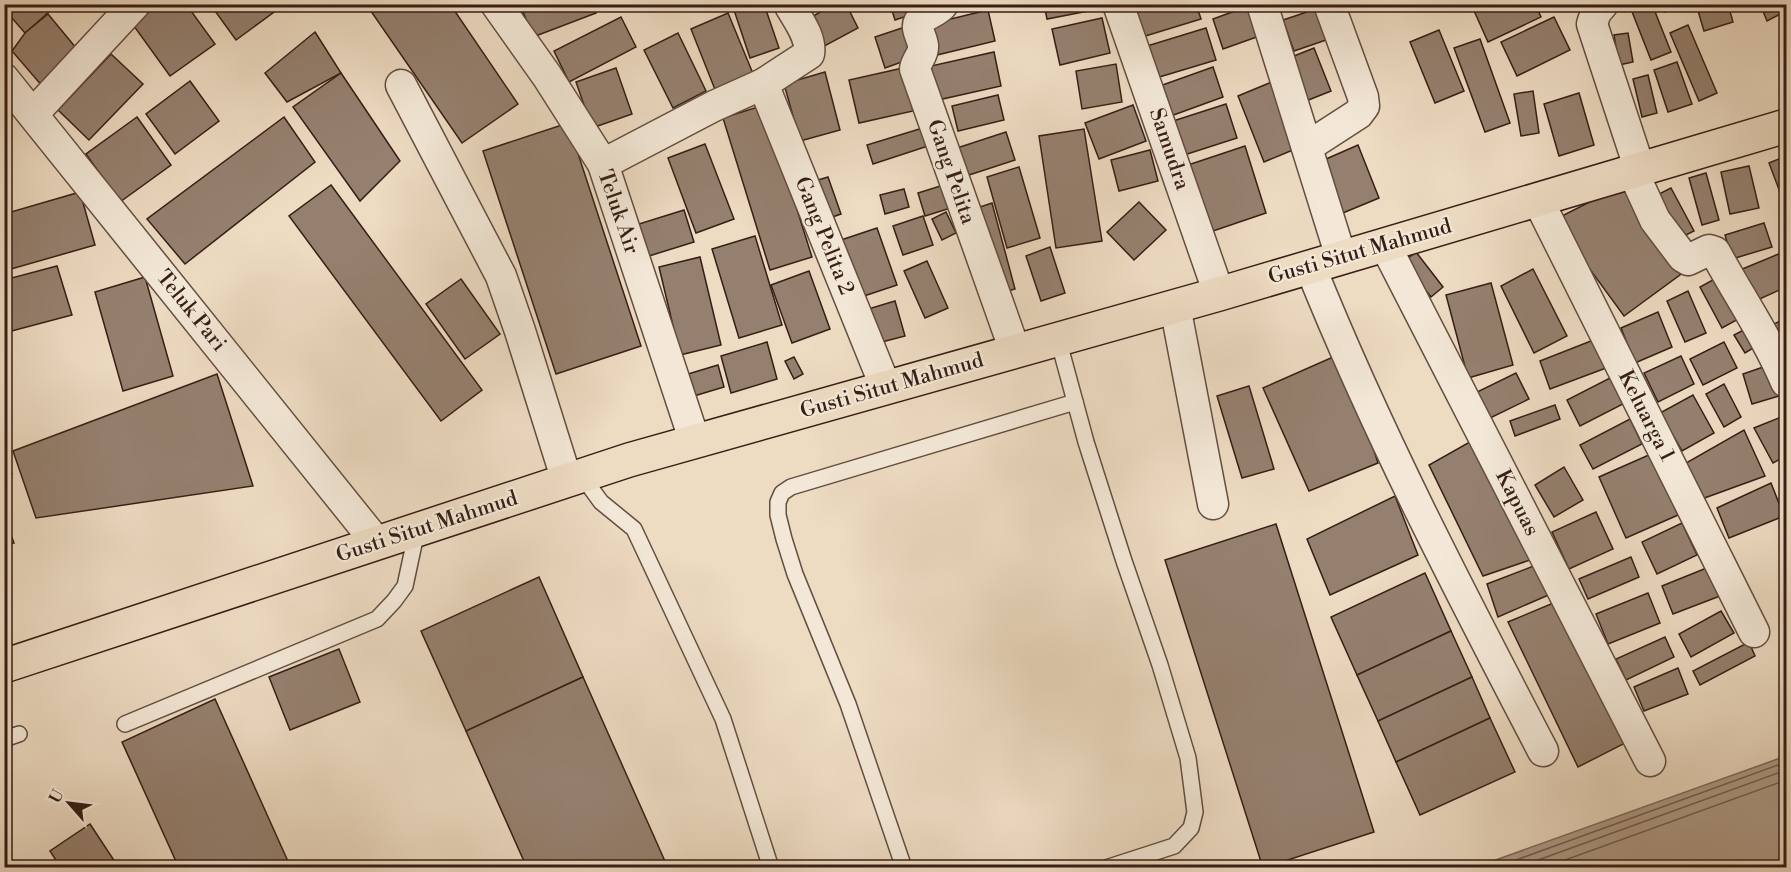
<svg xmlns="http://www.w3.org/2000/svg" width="1791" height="872" viewBox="0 0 1791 872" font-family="'Libre Bodoni',serif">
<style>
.water{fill:#af9b88;stroke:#7f695a;stroke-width:1.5}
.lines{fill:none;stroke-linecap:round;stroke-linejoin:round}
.shore{stroke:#725c4f;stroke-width:1.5}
.building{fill:#95806f;stroke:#361e16;stroke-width:1.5}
.service-casing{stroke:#644d41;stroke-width:18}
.minor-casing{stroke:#644d41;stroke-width:33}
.trunk-casing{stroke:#361e16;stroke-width:36}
.service{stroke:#f3e8d7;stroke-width:15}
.minor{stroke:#f3e8d7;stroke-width:30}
.trunk{stroke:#eddbc2;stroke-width:33}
.labels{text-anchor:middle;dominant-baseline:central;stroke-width:4.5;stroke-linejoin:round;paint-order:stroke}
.street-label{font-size:21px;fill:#361e16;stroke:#f3e8d7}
</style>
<rect width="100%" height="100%" fill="#eddbc2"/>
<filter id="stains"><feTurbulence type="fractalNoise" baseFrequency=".00333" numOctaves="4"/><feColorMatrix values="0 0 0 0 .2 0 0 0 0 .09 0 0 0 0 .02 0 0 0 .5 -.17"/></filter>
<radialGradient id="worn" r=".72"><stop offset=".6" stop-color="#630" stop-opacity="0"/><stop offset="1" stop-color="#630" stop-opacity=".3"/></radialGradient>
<polygon class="water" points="1786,756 1786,867 1476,867"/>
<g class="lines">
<g class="shore">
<polyline points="1494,868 1786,762"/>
<polyline points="1516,868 1786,770"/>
<polyline points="1543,868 1786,780"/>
</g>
</g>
<g class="building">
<polygon points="4,4 58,4 25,33 4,9"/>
<polygon points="155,4 186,4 215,44 170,76 131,22"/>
<polygon points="210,4 285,4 236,40"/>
<polygon points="366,4 450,4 518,104 462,143"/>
<polygon points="520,4 593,4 596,13 533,37"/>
<polygon points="732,4 764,4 779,48 750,58"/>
<polygon points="834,4 846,4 858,28 817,50 803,22"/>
<polygon points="890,4 940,4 940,5 895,20"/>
<polygon points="1044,4 1093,4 1094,10 1047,19"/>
<polygon points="1141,4 1196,4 1201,19 1142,37 1133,7"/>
<polygon points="1254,4 1265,34 1223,49 1213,19"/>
<polygon points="1471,4 1535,4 1541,17 1488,42"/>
<polygon points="1629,4 1652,4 1671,52 1651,60"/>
<polygon points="1661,4 1682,4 1665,12"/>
<polygon points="1696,4 1728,4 1733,22 1704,31"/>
<polygon points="1760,4 1786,4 1786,11 1767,21"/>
<polygon points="1319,8 1329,39 1294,51 1283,20"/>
<polygon points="988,10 995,41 937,55 930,24"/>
<polygon points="728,13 754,76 716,92 691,29"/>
<polygon points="48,14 81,54 43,87 12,51 25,33"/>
<polygon points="621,17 636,47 569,82 554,51"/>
<polygon points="1554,17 1570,50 1517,76 1501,42"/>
<polygon points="1102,18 1110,53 1060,65 1052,29"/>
<polygon points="911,25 921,55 885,68 875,37"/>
<polygon points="1688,25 1717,93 1699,101 1670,33"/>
<polygon points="1206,28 1216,60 1156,78 1147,46"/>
<polygon points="1439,30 1464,91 1435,103 1410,42"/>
<polygon points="315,32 341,73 287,102 265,73"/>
<polygon points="678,33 706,91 673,108 644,50"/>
<polygon points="1628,33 1633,62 1619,65 1614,35"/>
<polygon points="1480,39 1510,123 1485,132 1454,48"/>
<polygon points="1314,48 1331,91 1301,103 1284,60"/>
<polygon points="994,52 1001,86 938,100 931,66"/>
<polygon points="111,54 143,84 89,140 58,110"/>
<polygon points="1677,62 1692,104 1668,112 1654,70"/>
<polygon points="1116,64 1122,102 1082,109 1076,71"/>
<polygon points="1213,67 1223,97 1168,117 1157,87"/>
<polygon points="616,68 632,114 592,128 576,82"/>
<polygon points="903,68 913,111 859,123 849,80"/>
<polygon points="825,72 840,130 800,141 784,84"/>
<polygon points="341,73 400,161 360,201 293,107"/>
<polygon points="1648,75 1657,113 1642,117 1633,79"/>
<polygon points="190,81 219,121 175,154 146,114"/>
<polygon points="1274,81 1300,147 1264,162 1238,96"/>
<polygon points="1533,91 1539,133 1521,136 1514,94"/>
<polygon points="1579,93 1594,145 1559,156 1544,104"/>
<polygon points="998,95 1004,120 958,131 952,106"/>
<polygon points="1226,104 1237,138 1181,156 1170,122"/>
<polygon points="764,105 812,257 770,270 723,118"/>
<polygon points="1133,105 1146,141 1099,159 1085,123"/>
<polygon points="137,117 171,165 120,202 86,154"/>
<polygon points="284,117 315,162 185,264 147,219"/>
<polygon points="568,123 641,346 556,374 483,151"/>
<polygon points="926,127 931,145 873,164 867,145"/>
<polygon points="1084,129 1102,241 1056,248 1039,136"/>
<polygon points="1006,132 1015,160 963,177 954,149"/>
<polygon points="705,144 734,219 696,233 668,158"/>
<polygon points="1358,145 1379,198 1338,215 1317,163"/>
<polygon points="1245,146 1266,213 1210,232 1188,165"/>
<polygon points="1150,150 1158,181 1119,191 1111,160"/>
<polygon points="1786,156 1786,208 1769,163"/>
<polygon points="1749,166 1759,208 1730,214 1721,172"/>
<polygon points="1019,167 1040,238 1007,248 987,177"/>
<polygon points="1706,173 1719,220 1702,225 1689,178"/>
<polygon points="828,177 841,214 827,219 815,181"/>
<polygon points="950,183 957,206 925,216 918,193"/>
<polygon points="1627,183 1688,269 1624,316 1554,220"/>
<polygon points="331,185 482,390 441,421 289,216"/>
<polygon points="1671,188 1694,231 1680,238 1657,195"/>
<polygon points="904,189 909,207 885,214 880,195"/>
<polygon points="80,192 95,245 4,271 4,214"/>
<polygon points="1139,202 1166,230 1134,260 1107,232"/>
<polygon points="992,203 1015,289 997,294 974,209"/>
<polygon points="684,210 694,242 649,256 639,224"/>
<polygon points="946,212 956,233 942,240 932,219"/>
<polygon points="923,216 933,245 903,255 893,226"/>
<polygon points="1764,223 1772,247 1732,259 1725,235"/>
<polygon points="877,228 897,285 861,297 841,240"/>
<polygon points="755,236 782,325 739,338 712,249"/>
<polygon points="1050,247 1065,293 1041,301 1026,256"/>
<polygon points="1416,252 1443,287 1431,297 1403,262"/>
<polygon points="1781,253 1786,266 1786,287 1753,302 1740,270"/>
<polygon points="700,257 721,345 680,355 659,267"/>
<polygon points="927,261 948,308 925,318 904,271"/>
<polygon points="57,266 72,315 4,333 4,280"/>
<polygon points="1533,269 1567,336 1534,353 1501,286"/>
<polygon points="809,271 830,329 792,343 771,285"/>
<polygon points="1720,276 1742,317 1722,328 1700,287"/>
<polygon points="145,277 173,376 123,391 95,292"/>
<polygon points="461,279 500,334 465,359 426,304"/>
<polygon points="1491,283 1513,365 1468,378 1446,295"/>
<polygon points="1688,291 1706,333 1685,342 1667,301"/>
<polygon points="895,301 905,336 874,344 865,310"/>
<polygon points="1658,312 1672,347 1635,363 1621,328"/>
<polygon points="1786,318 1786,354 1770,326"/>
<polygon points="1753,325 1763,342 1745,353 1734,335"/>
<polygon points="1596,339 1606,368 1550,389 1540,361"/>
<polygon points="767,342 777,379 731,393 721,356"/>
<polygon points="1724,342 1737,368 1703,385 1690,359"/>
<polygon points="1342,353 1378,463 1309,491 1263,388"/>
<polygon points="1681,356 1694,384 1658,402 1644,373"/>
<polygon points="794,357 803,374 794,379 785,361"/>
<polygon points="718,365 724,387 694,396 688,374"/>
<polygon points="1769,365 1779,396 1752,404 1743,374"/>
<polygon points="1516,373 1529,399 1486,420 1473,394"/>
<polygon points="217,374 253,486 36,518 13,451"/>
<polygon points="1610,378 1623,404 1580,426 1567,400"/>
<polygon points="1724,384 1741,417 1724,427 1706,394"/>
<polygon points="1249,386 1274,469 1242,478 1217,396"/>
<polygon points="1693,395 1714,433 1682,451 1660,413"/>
<polygon points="1555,405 1560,419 1515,436 1510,421"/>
<polygon points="1786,415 1786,456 1773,463 1754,428"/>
<polygon points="1630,419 1642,444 1593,469 1580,445"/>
<polygon points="1744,430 1765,476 1699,500 1686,463"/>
<polygon points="1475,439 1533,559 1483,576 1429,465"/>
<polygon points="4,454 12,474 4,476"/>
<polygon points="1651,454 1678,515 1626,538 1599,477"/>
<polygon points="1564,467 1583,500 1554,517 1535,485"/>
<polygon points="1771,483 1784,516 1729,538 1717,508"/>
<polygon points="1395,496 1418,555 1330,595 1307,539"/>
<polygon points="1596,512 1613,549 1569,569 1552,532"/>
<polygon points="4,516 14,543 4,546"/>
<polygon points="1682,523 1697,555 1657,574 1642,542"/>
<polygon points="1276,524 1374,832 1263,868 1165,560"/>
<polygon points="1631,557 1639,577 1588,599 1579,579"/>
<polygon points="1539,564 1553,593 1498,617 1487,584"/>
<polygon points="1709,567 1720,596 1673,614 1662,586"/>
<polygon points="1425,573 1451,631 1357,675 1331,617"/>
<polygon points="539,577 583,677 466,731 421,631"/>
<polygon points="1648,593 1660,623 1608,644 1596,614"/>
<polygon points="1563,599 1635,738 1578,767 1508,622"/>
<polygon points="1721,611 1734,633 1691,657 1679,634"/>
<polygon points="1451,631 1472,677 1378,721 1357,675"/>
<polygon points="1665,637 1674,657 1626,680 1616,659"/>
<polygon points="1749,642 1755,656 1700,685 1693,671"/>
<polygon points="339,649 360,702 290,730 269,677"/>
<polygon points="1678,668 1688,694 1644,711 1634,687"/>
<polygon points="583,677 668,868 527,868 466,731"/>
<polygon points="1472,677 1490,718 1396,762 1378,721"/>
<polygon points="215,699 291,868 179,868 122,742"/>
<polygon points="1490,718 1515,772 1420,815 1396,762"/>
<polygon points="90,824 119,868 61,868 50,851"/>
</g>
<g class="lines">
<g class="service-casing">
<g id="service">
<polyline points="1058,339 1086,442 1124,561 1160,665 1188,758 1195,812 1191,828 1174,846 1106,868"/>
<polyline points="582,476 601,502 634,529 723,719 771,868"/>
<polyline points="125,724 377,619 394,601 405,586 417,530"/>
<polyline points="4,739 19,734"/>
<polyline points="904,868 848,704 795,574 784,539 778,515 778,502 782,493 791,487 1075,402"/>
</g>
</g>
<g class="minor-casing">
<g id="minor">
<polyline points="496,4 547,76 603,164 695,442"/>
<path d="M943,4C938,12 924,14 919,22C915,29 923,39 923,46C924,55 916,60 915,69L1015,351"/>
<polyline points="1118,4 1219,294"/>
<polyline points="1262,4 1341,257"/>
<polyline points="1603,4 1596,12 1592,24 1640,170"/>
<polyline points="4,79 377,543"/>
<polyline points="763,84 886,388"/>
<polyline points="401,85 501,276 520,331 567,481"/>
<polyline points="33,114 135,4"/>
<polyline points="1307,147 1358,114 1364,106 1363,97 1329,4"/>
<path d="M603,164L714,106L763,84L809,54C812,37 797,19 789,4"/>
<path d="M1633,172L1655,220L1683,257L1688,260L1709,250L1715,252C1739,296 1767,337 1786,382"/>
<polyline points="1538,200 1754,632"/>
<polyline points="1385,245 1650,761"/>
<path d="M1310,266C1377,433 1460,592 1543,751"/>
<polyline points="1175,306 1213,504"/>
</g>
</g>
<g class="trunk-casing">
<polyline id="trunk" points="4,666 629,460 1219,294 1786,126"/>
</g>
<use href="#service" class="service"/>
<use href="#minor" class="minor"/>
<use href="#trunk" class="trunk"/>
</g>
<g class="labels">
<g class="street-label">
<text transform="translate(1169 149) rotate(71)">Samudra</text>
<text transform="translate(951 172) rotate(71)">Gang Pelita</text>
<text transform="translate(618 212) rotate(71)">Teluk Air</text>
<text transform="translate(824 236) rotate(68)">Gang Pelita 2</text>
<text transform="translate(1360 252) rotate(-16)">Gusti Situt Mahmud</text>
<text transform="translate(191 311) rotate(51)">Teluk Pari</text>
<text transform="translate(892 386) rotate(-16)">Gusti Situt Mahmud</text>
<text transform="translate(1646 416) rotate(63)">Keluarga 1</text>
<text transform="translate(1517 503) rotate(63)">Kapuas</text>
<text transform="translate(427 527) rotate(-18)">Gusti Situt Mahmud</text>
</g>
</g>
<rect width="1791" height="872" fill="none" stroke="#eddbc2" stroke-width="24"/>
<rect x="6" y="6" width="1779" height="860" fill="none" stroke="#361e16" stroke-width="3"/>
<rect x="12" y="12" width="1767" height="848" fill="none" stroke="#361e16" stroke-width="1.5"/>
<g transform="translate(69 803) rotate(298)" stroke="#f3e8d7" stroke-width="4.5" paint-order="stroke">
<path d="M0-4.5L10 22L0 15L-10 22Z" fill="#361e16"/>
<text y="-9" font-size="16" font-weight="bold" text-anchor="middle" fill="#361e16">U</text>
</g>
<rect width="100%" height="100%" filter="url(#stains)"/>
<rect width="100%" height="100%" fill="url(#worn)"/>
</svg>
